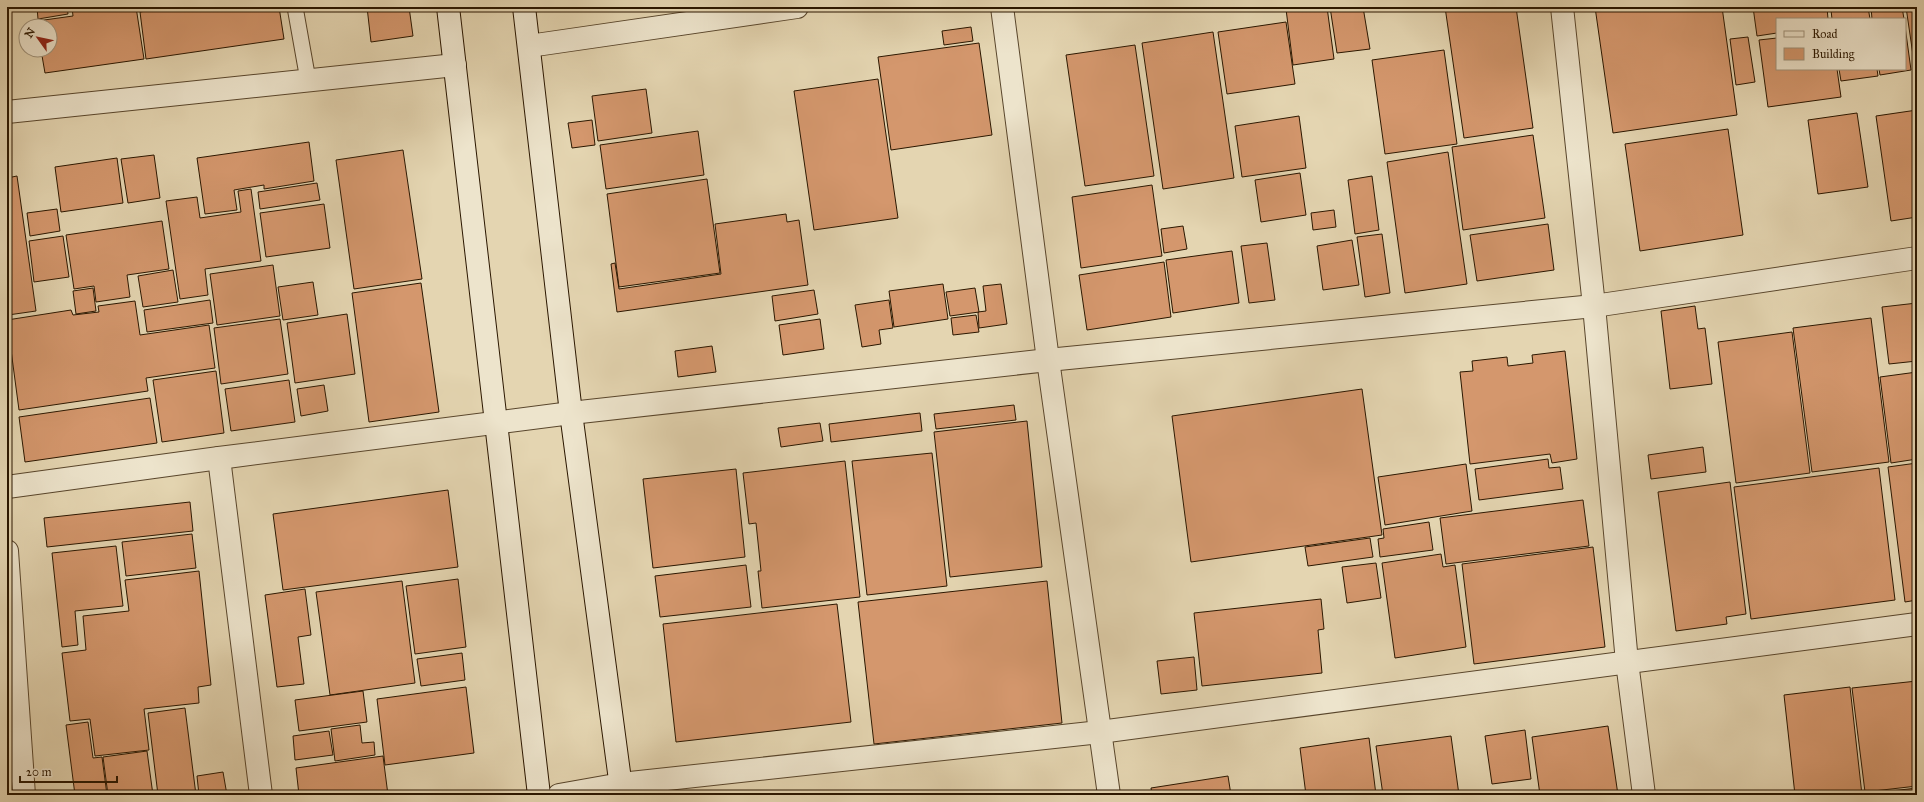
<svg xmlns="http://www.w3.org/2000/svg" width="1924" height="802" viewBox="0 0 1924 802" font-family="'IM FELL Great Primer',serif">
<style>
.building{fill:#d4976d;stroke:#2b1700}
.lines{fill:none;stroke-linecap:round;stroke-linejoin:round}
.service-casing{stroke:#59462c;stroke-width:17}
.minor-casing{stroke:#59462c;stroke-width:24}
.tertiary-casing{stroke:#59462c;stroke-width:24}
.secondary-casing{stroke:#2b1700;stroke-width:24}
.service{stroke:#ede4cc;stroke-width:15}
.minor{stroke:#ede4cc;stroke-width:22}
.tertiary{stroke:#ede4cc;stroke-width:22}
.secondary{stroke:#ede4cc;stroke-width:22}
</style>
<rect width="100%" height="100%" fill="#e4d5b1"/>
<filter id="stains"><feTurbulence type="fractalNoise" baseFrequency=".005" numOctaves="4"/><feColorMatrix values="0 0 0 0 .2 0 0 0 0 .09 0 0 0 0 .02 0 0 0 .5 -.17"/></filter>
<radialGradient id="worn" r=".72"><stop offset=".6" stop-color="#630" stop-opacity="0"/><stop offset="1" stop-color="#630" stop-opacity=".3"/></radialGradient>
<g class="building">
<polygon points="37,7 67,7 68,14 38,19"/>
<polygon points="72,7 136,7 144,59 45,73 41,50 50,50 50,26 38,26 37,21 73,16"/>
<polygon points="170,7 279,7 284,39 146,59 140,12"/>
<polygon points="367,7 409,7 413,36 371,42"/>
<polygon points="1298,7 1327,7 1334,59 1293,65 1286,9"/>
<polygon points="1330,7 1363,7 1370,49 1337,53"/>
<polygon points="1445,7 1516,7 1533,128 1464,138"/>
<polygon points="1595,7 1722,7 1737,115 1613,133"/>
<polygon points="1753,7 1827,7 1828,19 1777,19 1777,33 1757,36"/>
<polygon points="1850,7 1868,7 1870,19 1832,19 1831,10"/>
<polygon points="1871,7 1902,7 1904,19 1872,19"/>
<polygon points="1906,7 1917,7 1917,69 1915,69"/>
<polygon points="1286,22 1295,84 1227,94 1218,32"/>
<polygon points="1905,26 1911,70 1880,75 1879,69 1905,69"/>
<polygon points="971,27 973,41 944,45 942,31"/>
<polygon points="1213,32 1234,178 1163,189 1142,43"/>
<polygon points="1748,37 1755,82 1736,85 1730,39"/>
<polygon points="1777,38 1777,69 1837,69 1841,97 1768,107 1759,40"/>
<polygon points="979,43 992,135 891,150 878,57"/>
<polygon points="1135,45 1154,176 1085,186 1066,55"/>
<polygon points="1444,50 1457,144 1385,154 1372,60"/>
<polygon points="1839,69 1877,69 1878,76 1841,81"/>
<polygon points="878,79 898,218 814,230 794,91"/>
<polygon points="646,89 652,133 598,141 592,96"/>
<polygon points="1917,110 1917,217 1891,221 1876,116"/>
<polygon points="1857,113 1868,187 1818,194 1808,120"/>
<polygon points="1299,116 1306,168 1242,177 1235,126"/>
<polygon points="592,120 595,145 572,148 568,123"/>
<polygon points="1728,129 1743,235 1640,251 1625,144"/>
<polygon points="698,131 704,175 606,189 600,145"/>
<polygon points="1533,135 1545,218 1463,230 1452,147"/>
<polygon points="309,142 314,181 264,189 264,185 234,190 237,210 205,214 197,158"/>
<polygon points="403,150 422,279 354,289 336,160"/>
<polygon points="1448,152 1467,284 1405,293 1387,162"/>
<polygon points="154,155 160,198 128,203 121,159"/>
<polygon points="117,158 123,203 61,212 55,167"/>
<polygon points="1300,173 1306,215 1261,222 1255,180"/>
<polygon points="17,176 36,311 8,315 7,178"/>
<polygon points="1372,176 1379,230 1355,234 1348,180"/>
<polygon points="707,179 720,273 619,287 607,194"/>
<polygon points="317,183 320,200 260,209 258,192"/>
<polygon points="1152,185 1162,256 1081,268 1072,197"/>
<polygon points="251,189 261,261 205,269 208,295 180,299 166,201 197,197 200,218 241,212 238,191"/>
<polygon points="324,204 330,248 266,257 260,213"/>
<polygon points="57,209 60,231 30,236 27,213"/>
<polygon points="1334,210 1336,227 1313,230 1311,213"/>
<polygon points="786,214 787,222 799,220 808,285 617,312 611,264 615,263 619,289 721,274 715,224"/>
<polygon points="162,221 169,269 127,275 130,297 96,302 94,286 74,289 66,235"/>
<polygon points="1548,224 1554,270 1477,281 1470,235"/>
<polygon points="1183,226 1187,249 1164,253 1161,229"/>
<polygon points="1382,234 1390,293 1365,297 1357,237"/>
<polygon points="63,236 69,277 34,282 29,241"/>
<polygon points="1352,240 1359,285 1323,290 1317,246"/>
<polygon points="1267,243 1275,300 1249,303 1241,246"/>
<polygon points="1232,251 1239,303 1173,313 1166,260"/>
<polygon points="1164,262 1171,317 1087,330 1079,275"/>
<polygon points="273,265 280,316 217,325 210,274"/>
<polygon points="173,270 178,302 143,307 138,276"/>
<polygon points="313,282 318,315 283,320 278,287"/>
<polygon points="421,283 439,412 369,422 352,293"/>
<polygon points="943,284 948,319 894,327 889,291"/>
<polygon points="1001,284 1007,324 979,328 978,312 986,311 983,286"/>
<polygon points="93,288 96,311 76,314 73,291"/>
<polygon points="975,288 979,312 950,316 946,292"/>
<polygon points="814,290 818,314 775,321 772,296"/>
<polygon points="210,300 213,323 147,332 144,310"/>
<polygon points="889,300 893,328 879,330 881,344 862,347 855,305"/>
<polygon points="135,301 140,335 209,325 215,368 146,378 148,391 19,410 7,320 71,310 73,315 99,312 98,306"/>
<polygon points="1917,303 1917,361 1889,364 1882,307"/>
<polygon points="1695,306 1698,329 1705,328 1712,384 1670,389 1661,311"/>
<polygon points="347,314 355,374 295,383 287,323"/>
<polygon points="976,315 979,332 953,335 951,318"/>
<polygon points="1871,318 1889,462 1812,472 1793,328"/>
<polygon points="280,319 288,374 221,384 214,328"/>
<polygon points="820,319 824,349 783,355 779,325"/>
<polygon points="1792,332 1810,473 1736,483 1718,342"/>
<polygon points="712,346 716,372 678,377 675,351"/>
<polygon points="1565,351 1577,459 1552,463 1550,454 1470,464 1460,372 1473,371 1472,361 1507,357 1508,366 1533,363 1532,355"/>
<polygon points="216,371 224,433 162,442 153,380"/>
<polygon points="1917,372 1917,459 1891,463 1880,377"/>
<polygon points="289,380 295,422 231,431 225,389"/>
<polygon points="324,385 328,411 301,416 297,389"/>
<polygon points="1362,389 1382,535 1191,562 1172,416"/>
<polygon points="150,398 157,443 25,462 19,417"/>
<polygon points="1014,405 1016,420 936,429 934,414"/>
<polygon points="920,413 922,431 831,442 829,424"/>
<polygon points="1027,421 1042,567 950,577 934,432"/>
<polygon points="820,423 823,441 781,447 778,428"/>
<polygon points="1703,447 1706,472 1651,479 1648,455"/>
<polygon points="932,453 947,586 867,595 852,461"/>
<polygon points="1548,459 1549,468 1560,467 1563,489 1479,500 1475,469"/>
<polygon points="845,461 860,597 762,608 758,571 761,571 756,523 749,524 743,473"/>
<polygon points="1917,463 1917,600 1905,602 1888,467"/>
<polygon points="1466,464 1472,511 1385,525 1378,477"/>
<polygon points="1879,468 1895,600 1751,619 1734,487"/>
<polygon points="736,469 745,557 653,568 643,479"/>
<polygon points="1730,482 1746,614 1726,617 1727,624 1676,631 1658,492"/>
<polygon points="448,490 458,567 283,590 273,514"/>
<polygon points="1583,500 1589,546 1446,564 1440,518"/>
<polygon points="190,502 193,531 47,547 44,518"/>
<polygon points="1429,522 1433,550 1380,557 1378,539 1384,538 1383,529"/>
<polygon points="192,534 196,568 126,576 122,542"/>
<polygon points="1370,538 1373,557 1308,566 1305,547"/>
<polygon points="116,546 123,606 75,611 78,645 62,647 52,553"/>
<polygon points="1593,547 1605,647 1474,664 1462,564"/>
<polygon points="1441,554 1443,567 1455,565 1466,647 1395,658 1382,563"/>
<polygon points="1376,563 1381,598 1347,603 1342,567"/>
<polygon points="746,565 751,607 660,617 655,576"/>
<polygon points="199,571 211,685 198,687 199,703 144,709 149,750 95,756 90,719 70,721 62,653 86,650 83,616 129,611 125,580"/>
<polygon points="458,579 466,647 415,654 406,586"/>
<polygon points="402,581 415,683 330,695 316,592"/>
<polygon points="1047,581 1062,723 874,744 858,602"/>
<polygon points="305,589 311,635 298,637 304,684 277,687 265,595"/>
<polygon points="1321,599 1324,629 1318,630 1322,673 1202,686 1194,613"/>
<polygon points="837,604 851,722 676,742 663,624"/>
<polygon points="462,653 465,680 421,686 417,659"/>
<polygon points="1194,657 1197,690 1161,694 1157,661"/>
<polygon points="1917,681 1917,786 1865,792 1852,688"/>
<polygon points="466,687 474,753 385,765 377,699"/>
<polygon points="1850,687 1862,795 1795,795 1784,695"/>
<polygon points="363,691 367,722 299,731 295,700"/>
<polygon points="185,708 196,795 158,795 148,713"/>
<polygon points="88,722 93,758 102,757 107,795 75,795 66,725"/>
<polygon points="360,725 362,743 374,742 375,755 335,761 331,729"/>
<polygon points="1608,726 1618,795 1540,795 1532,737"/>
<polygon points="1525,730 1531,779 1492,784 1485,736"/>
<polygon points="329,731 333,755 295,760 293,736"/>
<polygon points="1451,736 1459,795 1383,795 1376,746"/>
<polygon points="1369,738 1376,795 1306,795 1300,748"/>
<polygon points="147,751 153,795 108,795 103,757"/>
<polygon points="383,756 388,795 299,795 296,768"/>
<polygon points="223,772 227,795 199,795 197,776"/>
<polygon points="1228,776 1231,795 1152,795 1151,788"/>
<polygon points="1917,788 1917,795 1865,795 1865,794"/>
</g>
<g class="lines">
<g class="service-casing">
<polyline id="service" points="295,7 308,80"/>
</g>
<g class="minor-casing">
<g id="minor">
<polyline points="1002,7 1048,360 1109,795"/>
<polyline points="1562,7 1594,306 1627,662 1644,795"/>
<polyline points="7,112 455,65"/>
</g>
</g>
<g class="tertiary-casing">
<g id="tertiary">
<polyline points="529,46 797,7"/>
<polyline points="219,458 261,795"/>
<polyline points="7,487 219,458 571,413 1048,360 1594,306 1917,258"/>
<polyline points="7,551 24,795"/>
<polyline points="559,795 621,784 1100,732 1917,624"/>
</g>
</g>
<g class="secondary-casing">
<g id="secondary">
<polyline points="448,7 539,795"/>
<polyline points="524,7 571,413 622,795"/>
</g>
</g>
<use href="#service" class="service"/>
<use href="#minor" class="minor"/>
<use href="#tertiary" class="tertiary"/>
<use href="#secondary" class="secondary"/>
</g>
<rect width="1924" height="802" fill="none" stroke="#e4d5b1" stroke-width="24"/>
<rect x="8" y="8" width="1908" height="786" fill="none" stroke="#2b1700" stroke-width="2"/>
<rect x="12" y="12" width="1900" height="778" fill="none" stroke="#2b1700"/>
<rect x="1776" y="18" width="130" height="52" fill="#ede4cc" stroke="#9f927a"/>
<rect x="1784" y="31" width="20" height="6" fill="#ede4cc" stroke="#9f927a"/>
<text x="1812" y="38" font-size="12" fill="#2b1700">Road</text>
<rect x="1784" y="48" width="20" height="12" fill="#d4976d" stroke="#9f927a"/>
<text x="1812" y="58" font-size="12" fill="#2b1700">Building</text>
<g transform="translate(38 38) rotate(303)"><circle r="19" fill="#ede4cc" stroke="#9f927a"/>
<path d="M0-3L7 15L0 10L-7 15Z" fill="#8f2418"/>
<text y="-6" font-size="11" font-weight="bold" text-anchor="middle" fill="#2b1700">N</text>
</g>
<path d="M20 776v6h97v-6" fill="none" stroke="#2b1700" stroke-width="2"/>
<text x="26" y="776" font-size="12" fill="#2b1700" stroke="#ede4cc" stroke-width="3" paint-order="stroke">20 m</text>
<rect width="100%" height="100%" filter="url(#stains)"/>
<rect width="100%" height="100%" fill="url(#worn)"/>
</svg>
